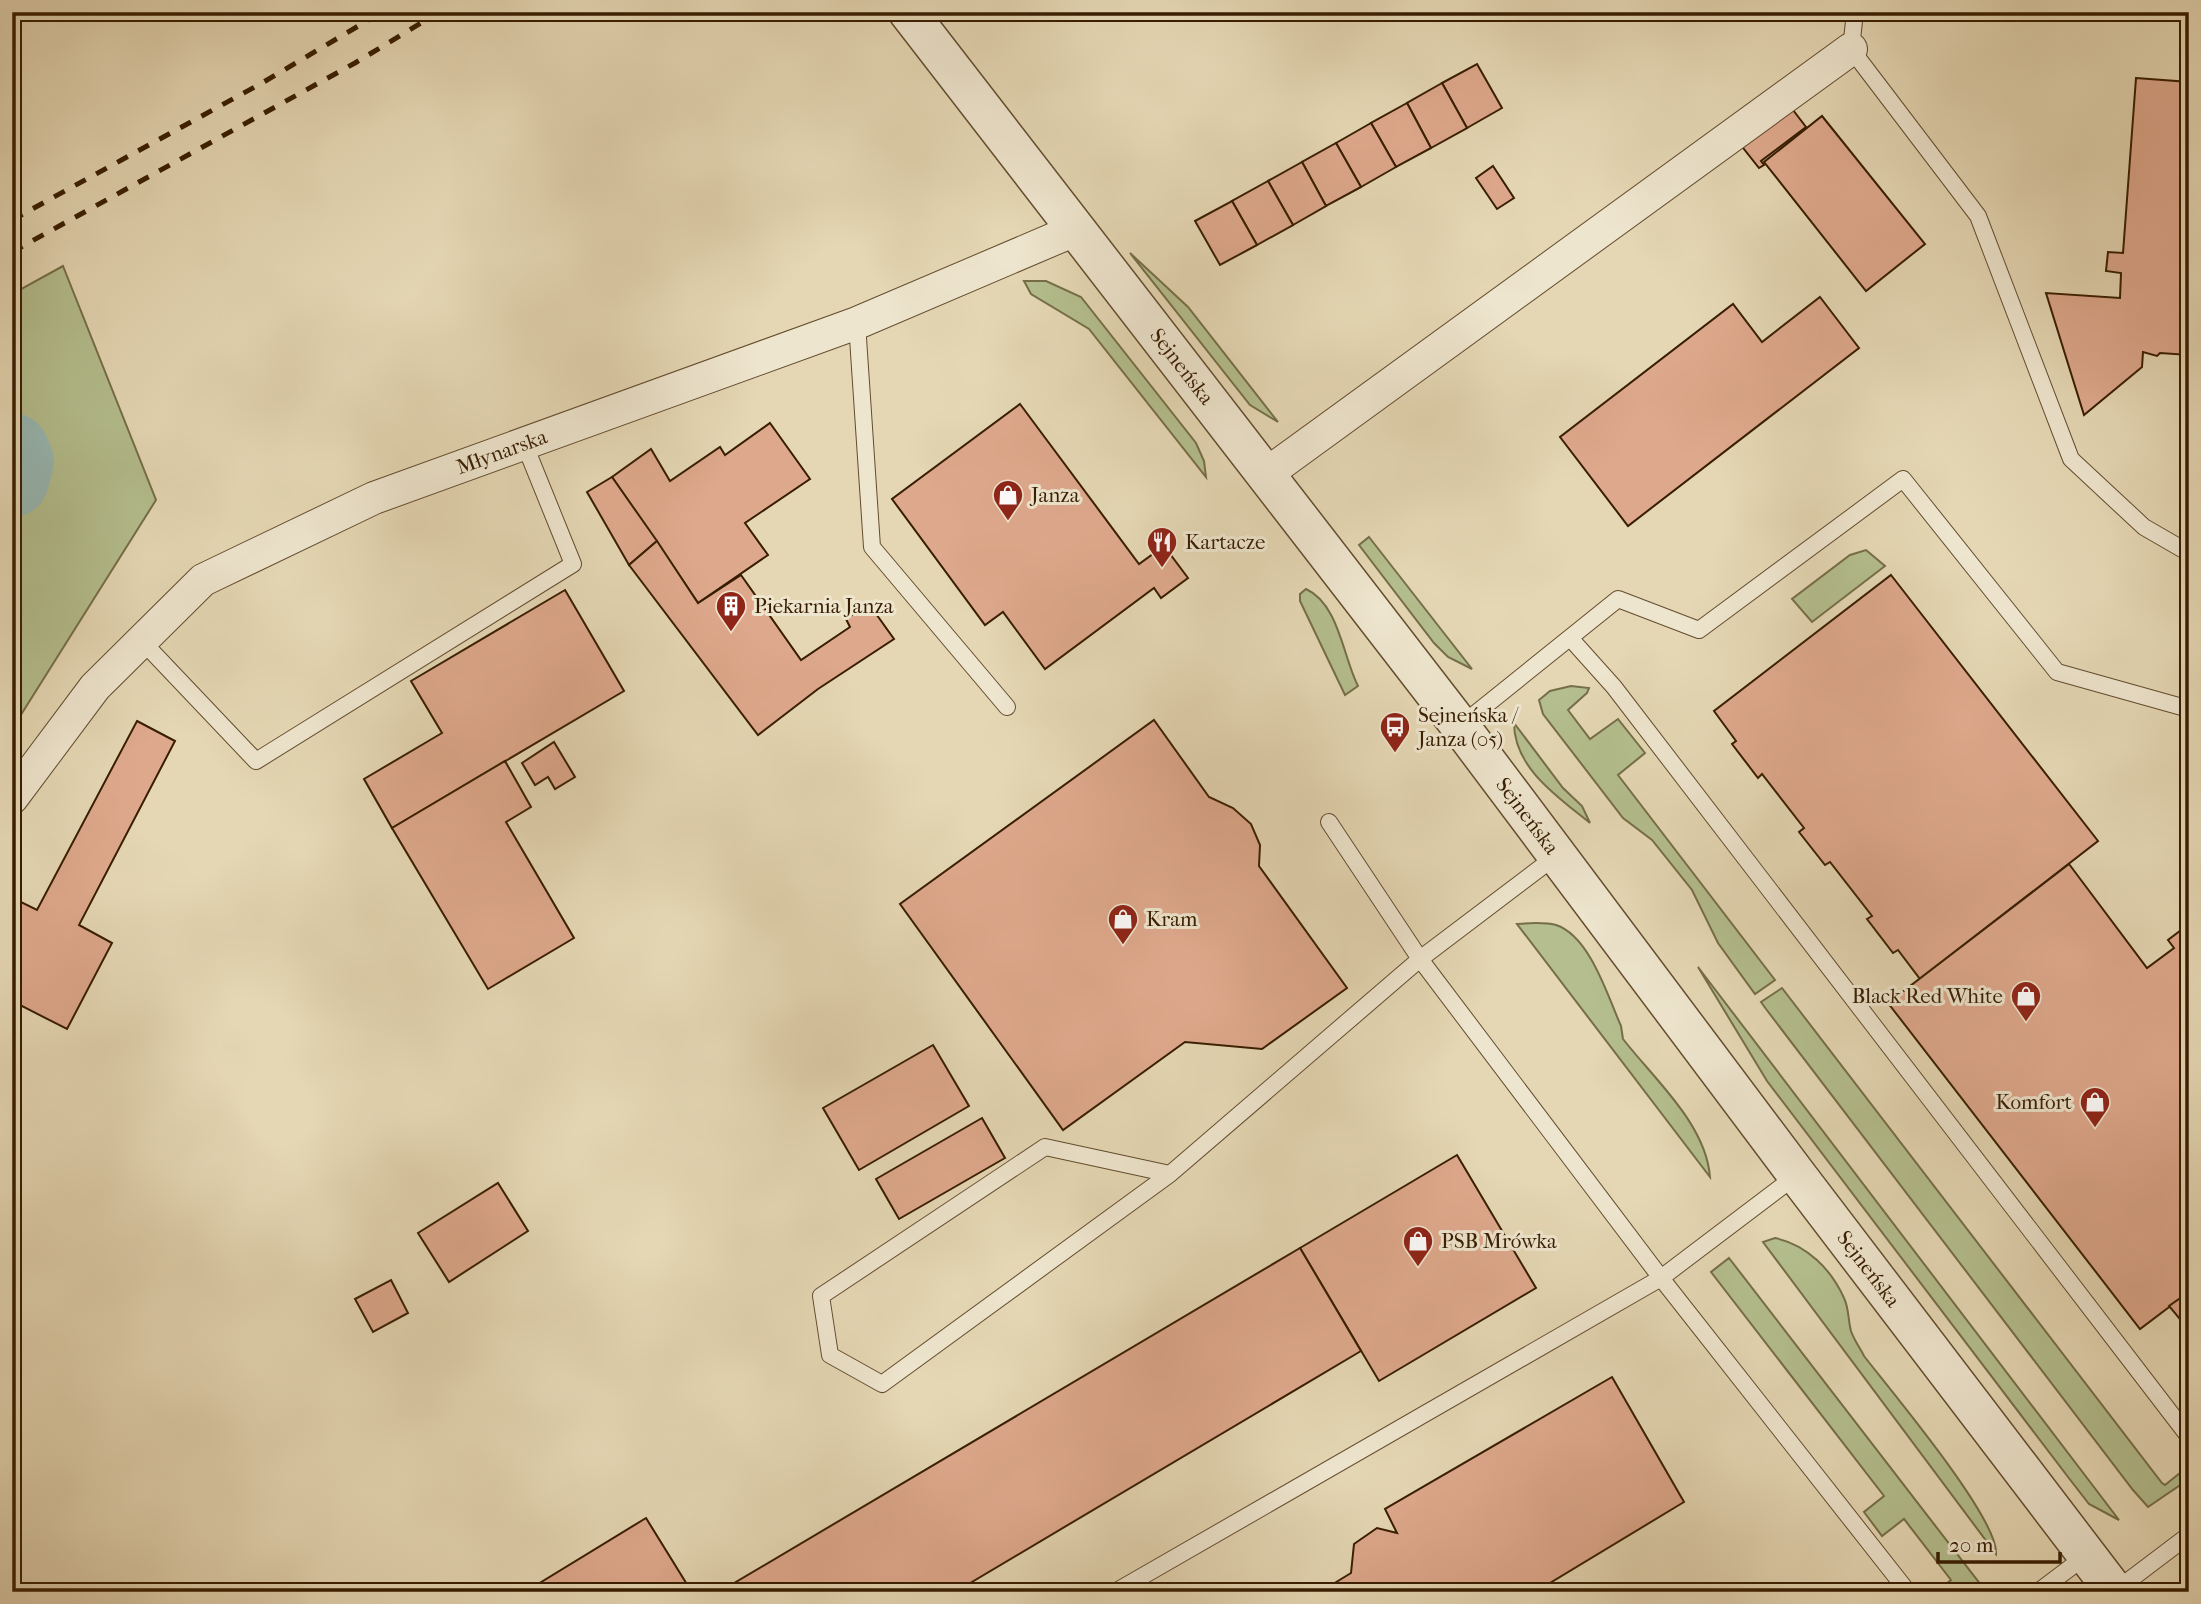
<svg xmlns="http://www.w3.org/2000/svg" width="2201" height="1604" viewBox="0 0 2201 1604" font-family="'IM FELL French Canon',serif">
<style>
.green{fill:#b4be8e;stroke:#766e48;stroke-width:2}
.lines{fill:none;stroke-linecap:round;stroke-linejoin:round}
.river{stroke:#97b8b3;stroke-width:74}
.building{fill:#dea88c;stroke:#381d01;stroke-width:2}
.service-casing{stroke:#634c2e;stroke-width:18}
.minor-casing{stroke:#634c2e;stroke-width:34}
.tertiary-casing{stroke:#634c2e;stroke-width:41}
.service{stroke:#eee5ce;stroke-width:16}
.minor{stroke:#eee5ce;stroke-width:32}
.tertiary{stroke:#eee5ce;stroke-width:38}
.rail{stroke:#381d01;stroke-width:5;stroke-dasharray:12 12;stroke-linecap:butt}
.labels{text-anchor:middle;dominant-baseline:central;stroke-width:6;stroke-linejoin:round;paint-order:stroke}
.street-label{font-size:21px;fill:#381d01;stroke:#eee5ce}
.poi-label{font-size:21px;fill:#381d01;stroke:#eee5ce;text-anchor:start}
</style>
<rect width="100%" height="100%" fill="#e5d7b4"/>
<filter id="stains"><feTurbulence type="fractalNoise" baseFrequency=".00286" numOctaves="4"/><feColorMatrix values="0 0 0 0 .2 0 0 0 0 .09 0 0 0 0 .02 0 0 0 .5 -.17"/></filter>
<radialGradient id="worn" r=".72"><stop offset=".6" stop-color="#630" stop-opacity="0"/><stop offset="1" stop-color="#630" stop-opacity=".3"/></radialGradient>
<g class="green">
<polygon points="1130,253 1188,307 1278,422 1250,405"/>
<polygon points="63,266 156,500 12,729 12,294"/>
<polygon points="1024,281 1046,281 1081,297 1196,443 1204,461 1206,477 1089,329 1031,294"/>
<polygon points="1369,537 1472,669 1448,657 1434,643 1359,545"/>
<polygon points="1866,550 1885,566 1812,622 1792,599 1850,555"/>
<path d="M1306,589C1339,604 1343,657 1358,686L1345,695L1300,601V594Z"/>
<polygon points="1571,686 1589,688 1587,693 1568,710 1590,739 1618,719 1645,753 1618,775 1775,980 1755,994 1718,943 1692,890 1652,840 1623,818 1543,714 1539,700 1550,691"/>
<path d="M1514,723L1563,788L1582,806L1590,823C1558,797 1514,768 1514,723Z"/>
<path d="M1517,924C1529,923 1544,922 1556,925C1590,936 1608,997 1621,1026L1623,1039C1654,1079 1706,1124 1710,1177Z"/>
<polygon points="1698,967 2119,1520 2089,1504 2068,1477 1767,1081"/>
<polygon points="1782,988 2162,1483 2165,1485 2180,1473 2187,1472 2189,1479 2148,1507 2133,1490 1766,1009 1761,1002"/>
<path d="M1775,1238C1807,1245 1831,1269 1844,1298C1849,1308 1848,1320 1851,1331C1854,1340 1860,1348 1864,1356C1891,1391 1999,1519 1996,1554L1763,1242Z"/>
<polygon points="1729,1258 1984,1589 1981,1592 1936,1592 1951,1580 1904,1519 1882,1536 1864,1512 1884,1496 1711,1272"/>
</g>
<g class="lines">
<polyline class="river" points="12,450 17,461 12,480"/>
</g>
<g class="building">
<polygon points="1477,64 1502,108 1467,128 1442,83"/>
<polygon points="2136,78 2189,82 2189,355 2160,353 2157,356 2143,352 2142,367 2084,415 2046,293 2120,298 2121,273 2106,271 2108,252 2123,253"/>
<polygon points="1442,83 1467,128 1431,148 1407,103"/>
<polygon points="1407,103 1431,148 1396,167 1371,123"/>
<polygon points="1793,110 1806,127 1761,161 1764,165 1759,168 1740,144"/>
<polygon points="1822,116 1925,244 1866,291 1764,162"/>
<polygon points="1371,123 1396,167 1361,187 1336,143"/>
<polygon points="1336,143 1361,187 1326,206 1302,162"/>
<polygon points="1302,162 1326,206 1293,225 1268,181"/>
<polygon points="1493,166 1514,198 1497,209 1476,178"/>
<polygon points="1268,181 1293,225 1257,245 1232,201"/>
<polygon points="1232,201 1257,245 1220,265 1195,221"/>
<polygon points="1820,297 1859,348 1628,526 1560,437 1733,304 1762,342"/>
<polygon points="1020,404 1139,564 1164,546 1188,578 1161,598 1154,588 1045,669 1003,612 985,625 892,499"/>
<polygon points="770,423 810,479 745,523 768,555 698,603 612,477 651,449 670,481 720,447 725,455"/>
<polygon points="612,477 657,541 629,565 587,492"/>
<polygon points="657,541 698,603 741,575 801,660 850,627 846,619 869,604 894,639 818,689 758,735 629,565"/>
<polygon points="1891,575 2098,841 1920,979 1898,950 1893,953 1867,919 1872,916 1830,862 1825,865 1799,832 1804,828 1762,774 1758,778 1732,744 1736,741 1714,711"/>
<polygon points="565,590 624,691 392,828 364,779 442,733 411,681"/>
<polygon points="1154,720 1209,797 1233,808 1251,824 1260,845 1259,866 1347,988 1262,1049 1185,1042 1063,1130 900,904"/>
<polygon points="137,721 175,741 79,925 112,943 67,1029 12,1001 12,909 17,900 37,910"/>
<polygon points="554,742 575,777 555,789 548,777 535,785 522,763"/>
<polygon points="505,761 531,807 506,822 574,938 488,989 392,828"/>
<polygon points="2069,864 2147,968 2174,948 2168,940 2189,924 2189,1292 2140,1329 1888,1003"/>
<polygon points="933,1045 969,1106 859,1170 823,1108"/>
<polygon points="982,1118 1005,1158 899,1219 876,1179"/>
<polygon points="1457,1155 1536,1288 1379,1381 1300,1248"/>
<polygon points="498,1183 528,1231 449,1282 418,1233"/>
<polygon points="1300,1248 1361,1351 955,1592 719,1592"/>
<polygon points="391,1280 408,1313 373,1332 355,1299"/>
<polygon points="2189,1292 2189,1330 2169,1306"/>
<polygon points="1612,1377 1684,1502 1535,1592 1320,1592 1351,1573 1354,1544 1377,1528 1397,1533 1385,1509"/>
<polygon points="646,1518 688,1586 679,1592 525,1592"/>
</g>
<g class="lines">
<g class="service-casing">
<g id="service">
<polyline points="1855,12 1851,49 1978,216 2071,459 2144,527 2189,553"/>
<polyline points="857,323 872,547 1007,707"/>
<polyline points="1571,639 1614,687 2189,1437"/>
<polyline points="142,641 256,761 573,564 524,443"/>
<polyline points="1460,726 1618,599 1699,630 1903,479 2057,672 2189,709"/>
<polyline points="1329,822 1420,959 1661,1278 1908,1592"/>
<polyline points="1170,1174 1045,1147 821,1296 830,1355 882,1384 1170,1174 1420,959 1556,856"/>
<polyline points="2115,1591 2189,1535"/>
<polyline points="1115,1592 1661,1278 1797,1175"/>
<polyline points="2038,1592 2087,1555"/>
</g>
</g>
<g class="minor-casing">
<g id="minor">
<polyline points="1265,475 1851,49"/>
<path id="s1" d="M12,798L95,687L203,580L374,498L857,323L1075,230"/>
</g>
</g>
<g class="tertiary-casing">
<g id="tertiary">
<path id="s2" d="M908,12L1460,726L1797,1175L2115,1592"/>
</g>
</g>
<use href="#service" class="service"/>
<use href="#minor" class="minor"/>
<use href="#tertiary" class="tertiary"/>
<g class="rail">
<polyline points="12,220 262,83 382,12"/>
<polyline points="12,252 355,63 439,12"/>
</g>
</g>
<defs>
<g id="shop-pin" transform="scale(1.575)"><path d="M0 17L-7.5 6A9.5 9.5 0 1 1 7.5 6Z" fill="#8f2418" stroke="#eee5ce"/><path d="M-5-2.5h2.3a2.7 3.5 0 0 1 5.4 0H5L5.5 6h-11ZM-1.5-2.5h3a1.5 2.3 0 0 0-3 0Z" fill="#fff"/></g>
<g id="restaurant-pin" transform="scale(1.575)"><path d="M0 17L-7.5 6A9.5 9.5 0 1 1 7.5 6Z" fill="#8f2418" stroke="#eee5ce"/><path d="M-5-6h1v4h1v-4h1v4h1v-4h1v5L-1.5 .5V6h-2V.5L-5-1ZM5-6V6H3V1.5H1.5Q1.5-4 5-6Z" fill="#fff"/></g>
<g id="building-pin" transform="scale(1.575)"><path d="M0 17L-7.5 6A9.5 9.5 0 1 1 7.5 6Z" fill="#8f2418" stroke="#eee5ce"/><path d="M-4-6H4V6H1V3H-1V6H-4ZM-2.5-4.3h1.7v1.8h-1.7ZM.8-4.3h1.7v1.8H.8ZM-2.5-1h1.7V.8h-1.7ZM.8-1h1.7V.8H.8Z" fill="#fff"/></g>
<g id="bus-pin" transform="scale(1.575)"><path d="M0 17L-7.5 6A9.5 9.5 0 1 1 7.5 6Z" fill="#8f2418" stroke="#eee5ce"/><path d="M-5-6H5V4H4V6H2V4H-2V6H-4V4H-5ZM-3.5-4V0h7V-4ZM-3.5 1.2v1.5H-2V1.2ZM2 1.2v1.5H3.5V1.2Z" fill="#fff"/></g>
</defs>
<g fill-rule="evenodd">
<use href="#shop-pin" x="1008" y="495"/>
<use href="#restaurant-pin" x="1162" y="542"/>
<use href="#building-pin" x="731" y="606"/>
<use href="#bus-pin" x="1395" y="727"/>
<use href="#shop-pin" x="1123" y="919"/>
<use href="#shop-pin" x="2026" y="996"/>
<use href="#shop-pin" x="2095" y="1102"/>
<use href="#shop-pin" x="1418" y="1241"/>
</g>
<g class="labels">
<g class="street-label">
<text stroke="none"><textPath href="#s2" startOffset="448">Sejneńska</textPath></text>
<text stroke="none"><textPath href="#s1" startOffset="616">Młynarska</textPath></text>
<text stroke="none"><textPath href="#s2" startOffset="1015">Sejneńska</textPath></text>
<text stroke="none"><textPath href="#s2" startOffset="1582">Sejneńska</textPath></text>
</g>
<g class="poi-label">
<text x="1031" y="495">Janza</text>
<text x="1185" y="542">Kartacze</text>
<text x="754" y="606">Piekarnia Janza</text>
<text x="1418" y="715">Sejneńska /<tspan x="1418" dy="24">Janza (05)</tspan></text>
<text x="1146" y="919">Kram</text>
<text x="2003" y="996" text-anchor="end">Black Red White</text>
<text x="2072" y="1102" text-anchor="end">Komfort</text>
<text x="1441" y="1241">PSB Mrówka</text>
</g>
</g>
<rect width="2201" height="1604" fill="none" stroke="#e5d7b4" stroke-width="42"/>
<rect x="14" y="14" width="2173" height="1576" fill="none" stroke="#381d01" stroke-width="3.5"/>
<rect x="21" y="21" width="2159" height="1562" fill="none" stroke="#381d01" stroke-width="2"/>
<path d="M1938 1552v10h122v-10" fill="none" stroke="#381d01" stroke-width="3.5"/>
<text x="1949" y="1552" font-size="21" fill="#381d01" stroke="#eee5ce" stroke-width="5" paint-order="stroke">20 m</text>
<rect width="100%" height="100%" filter="url(#stains)"/>
<rect width="100%" height="100%" fill="url(#worn)"/>
</svg>
